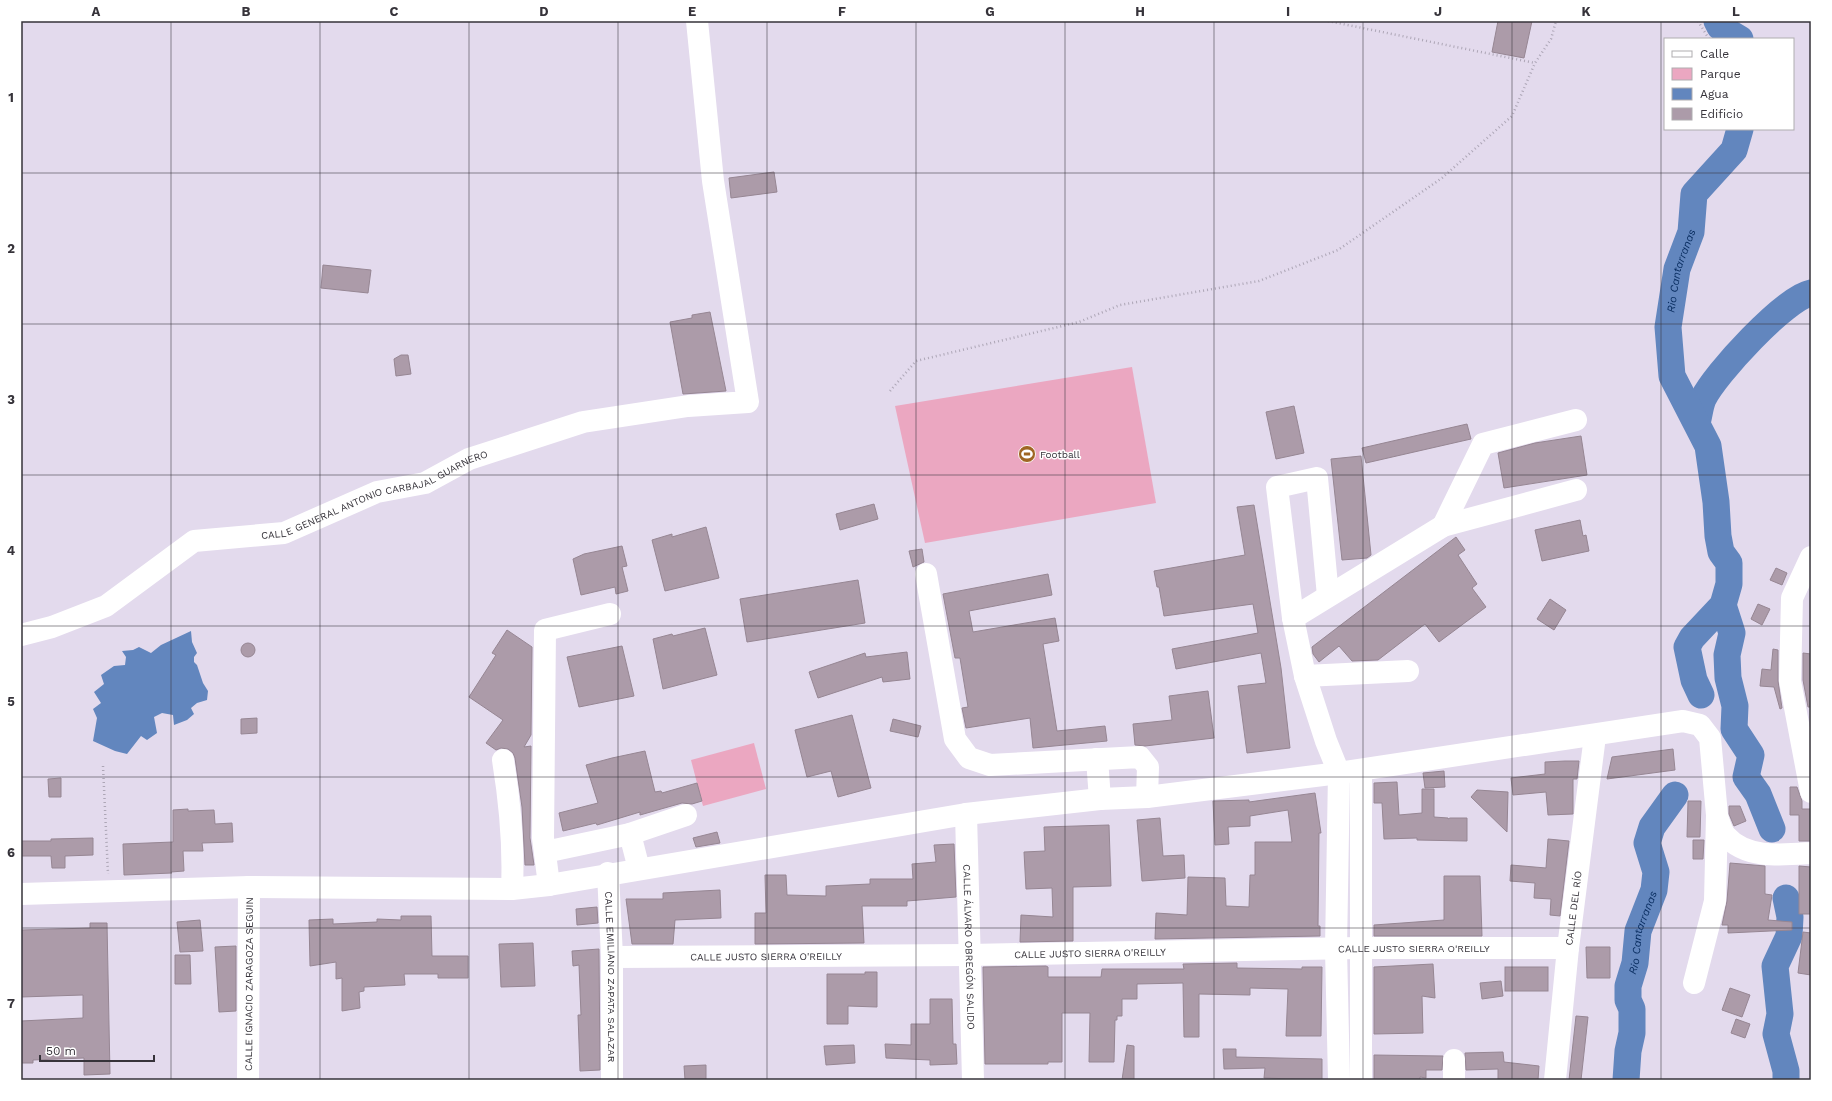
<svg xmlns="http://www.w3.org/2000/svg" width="1832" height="1101" viewBox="0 0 1832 1101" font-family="'Work Sans',sans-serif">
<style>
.green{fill:#eba7c1}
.water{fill:#6286be}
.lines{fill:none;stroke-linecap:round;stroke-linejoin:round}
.river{stroke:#6286be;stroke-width:27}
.building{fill:#ac9ba9;stroke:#968693}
.path{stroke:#ada6b6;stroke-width:2.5;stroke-dasharray:1 3;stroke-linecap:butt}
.minor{stroke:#fff;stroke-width:22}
.grid{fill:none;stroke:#36333a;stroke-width:1;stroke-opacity:0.55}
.labels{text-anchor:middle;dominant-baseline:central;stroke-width:3;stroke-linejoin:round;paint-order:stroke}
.poi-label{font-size:10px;fill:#36333a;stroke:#fff;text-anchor:start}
.street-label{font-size:10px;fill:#36333a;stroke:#fff}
.water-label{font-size:11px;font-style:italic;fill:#082c5f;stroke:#fff}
.neatline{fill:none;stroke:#36333a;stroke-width:1.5}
.grid-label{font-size:13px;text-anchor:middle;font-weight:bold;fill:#36333a}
</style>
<rect width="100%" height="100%" fill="#e3daed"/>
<g class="green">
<polygon points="1132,367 1156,503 925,543 895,406"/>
<polygon points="754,743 766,789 703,806 691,760"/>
</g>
<polygon class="water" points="191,631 192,642 197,653 194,657 194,662 197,665 203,683 208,691 207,700 197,703 191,708 194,714 187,720 174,725 173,715 162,713 154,717 157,733 147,740 141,736 127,754 115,751 93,741 97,718 93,709 101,703 94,692 104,684 101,675 114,666 125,665 126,657 122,651 133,650 139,647 151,653 161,645"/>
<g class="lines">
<g class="river">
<polyline points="1717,21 1720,27 1740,39"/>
<path d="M1697,423C1699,416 1700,406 1703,399C1715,374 1785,298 1811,293"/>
<polyline points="1723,605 1732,633 1727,655 1728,678 1735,706 1734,729 1751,755 1746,777 1758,794 1772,829"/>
<path id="s1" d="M1701,695L1694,680L1687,647L1692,638L1723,605L1729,584V563L1721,552L1718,536L1716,502L1708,446L1672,376L1668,327L1677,269L1691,232L1694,194L1734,150L1740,129"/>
<polyline points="1786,898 1790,917 1789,936 1775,966 1780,1014 1776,1034 1786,1071 1786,1080"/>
<path id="s2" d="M1626,1080L1628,1051L1632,1033V1009L1628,1000V986L1635,963L1638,931L1654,890L1656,872L1647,843L1652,827L1675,795"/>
</g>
</g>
<g class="building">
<polygon points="1498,21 1532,21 1524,58 1492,52"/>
<polygon points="774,172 777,192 731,198 729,178"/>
<polygon points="323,265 371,270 368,293 321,288"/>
<polygon points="710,312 726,391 683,394 670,322 692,318 692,315"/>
<polygon points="401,355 408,355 411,374 396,376 394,359"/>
<polygon points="1294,406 1304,453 1276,459 1266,412"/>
<polygon points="1467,424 1471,439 1366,463 1362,448"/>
<polygon points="1581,436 1587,475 1504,488 1498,453 1535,443"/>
<polygon points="1361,456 1371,555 1367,558 1342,560 1331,459"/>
<polygon points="874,504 878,519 840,530 836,514"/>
<polygon points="1254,505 1281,668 1290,748 1247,753 1238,686 1266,683 1261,653 1176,669 1172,649 1258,633 1253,604 1164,616 1159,587 1157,587 1154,571 1245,555 1237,507"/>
<polygon points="1580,520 1583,536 1586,535 1589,551 1542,561 1535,530"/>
<polygon points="706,527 719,578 665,591 652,540 672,534 672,537"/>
<polygon points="1456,537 1465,550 1458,555 1477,584 1472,588 1486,607 1439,642 1425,624 1378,660 1352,661 1339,646 1319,662 1313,654 1312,647"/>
<polygon points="622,546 627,566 622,567 628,591 616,594 615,587 581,595 573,559 584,554"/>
<polygon points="922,549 924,562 913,567 909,551"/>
<polygon points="1776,568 1787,573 1782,585 1770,580"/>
<polygon points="1048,574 1052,595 969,611 973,632 1055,618 1059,641 1043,644 1057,731 1105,726 1107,741 1033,748 1030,718 966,728 962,708 968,707 960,658 955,658 943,594"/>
<polygon points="858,580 865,623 747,642 740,599"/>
<polygon points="1550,599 1566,610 1554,630 1537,619"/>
<polygon points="1758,604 1770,609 1762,625 1751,619"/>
<polygon points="705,628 717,675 663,689 653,639 672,634 673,636"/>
<polygon points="507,630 532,647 531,735 524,747 531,746 530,838 534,865 525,865 522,807 515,758 513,753 508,749 501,748 496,750 486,743 503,720 469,697 496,655 492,653"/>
<circle cx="248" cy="650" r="7"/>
<polygon points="622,646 634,696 579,707 567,657"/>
<polygon points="1773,649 1778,650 1778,681 1782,708 1780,709 1774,687 1760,686 1762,669 1771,670"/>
<polygon points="907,652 910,679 883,682 882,677 818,698 809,672 865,653 866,657"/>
<polygon points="1803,653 1811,654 1811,707 1808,707 1803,680"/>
<polygon points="1208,691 1214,738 1145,746 1135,745 1133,724 1172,720 1169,696"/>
<polygon points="852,715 871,788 838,797 831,771 807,777 795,730"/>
<polygon points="257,718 257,733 241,734 241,719"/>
<polygon points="893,719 921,726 918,737 890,731"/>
<polygon points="1673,749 1675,770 1607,779 1612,757"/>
<polygon points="645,751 655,792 661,791 662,793 697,783 702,801 692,804 682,803 640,815 640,812 597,825 596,823 563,831 559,813 598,803 586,765 612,758"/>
<polygon points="1565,761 1579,761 1577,779 1573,779 1573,814 1548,815 1546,792 1513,795 1511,778 1545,774 1545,762"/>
<polygon points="1444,771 1445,787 1425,788 1423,773"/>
<polygon points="61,778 61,797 49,797 48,779"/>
<polygon points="1397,782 1399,815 1422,813 1422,789 1434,789 1434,817 1448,818 1448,819 1450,818 1467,818 1467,841 1417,840 1417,838 1384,839 1382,803 1374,803 1374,783"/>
<polygon points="1790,787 1797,787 1802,801 1802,809 1811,809 1811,841 1799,841 1799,815 1790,815"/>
<polygon points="1477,790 1508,792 1507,832 1471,797"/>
<polygon points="1315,793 1321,833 1319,833 1318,926 1320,926 1320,936 1155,939 1156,913 1187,915 1188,877 1225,878 1226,906 1249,907 1250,875 1255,875 1255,842 1292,842 1288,810 1250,816 1250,826 1228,827 1229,844 1215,845 1213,801 1249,800 1249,802"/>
<polygon points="1688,801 1701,801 1700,837 1687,837"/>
<polygon points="1729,806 1740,806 1746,821 1734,826 1729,814"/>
<polygon points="188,809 188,811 214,810 215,824 232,823 233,842 202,843 203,851 183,851 184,871 171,872 172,873 124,875 123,844 173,842 173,810"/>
<polygon points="1160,818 1163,856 1184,855 1185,878 1142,881 1137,820"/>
<polygon points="1109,825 1111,886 1073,887 1073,941 1020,942 1021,915 1053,917 1052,888 1026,889 1024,852 1045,851 1044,827"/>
<polygon points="717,832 720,843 696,847 693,838"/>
<polygon points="93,838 93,855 65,856 65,868 52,868 51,856 21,856 21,841 51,841 51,839"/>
<polygon points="1548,839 1569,841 1560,916 1550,915 1551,899 1534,898 1535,883 1510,881 1511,865 1546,868"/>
<polygon points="1693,840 1704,840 1703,859 1693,859"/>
<polygon points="954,844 956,897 907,901 907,906 862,906 864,943 755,944 755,913 766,913 765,875 786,875 787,895 826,896 826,886 870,884 870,879 913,879 912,864 936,862 934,845"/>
<polygon points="1730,863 1765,866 1765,894 1772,895 1768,920 1792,922 1792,930 1728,933 1728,925 1722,925 1727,901"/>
<polygon points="1799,866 1811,867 1811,914 1799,914"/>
<polygon points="1444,876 1480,876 1482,936 1374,936 1374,925 1444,920"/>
<polygon points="720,890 721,918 675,920 673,944 632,944 626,899 663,899 663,893"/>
<polygon points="597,907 598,923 577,925 576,909"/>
<polygon points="401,916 431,916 432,956 468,956 468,978 438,978 438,974 404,974 405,985 364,987 364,991 359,992 360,1008 342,1011 342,978 336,979 336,962 310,966 309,920 333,919 333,924 377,922 377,919 401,920"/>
<polygon points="200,920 203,951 180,952 177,922"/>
<polygon points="90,923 107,923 110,1074 84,1075 84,1058 33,1060 33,1063 21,1063 21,1021 83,1018 83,995 21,997 21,930 90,928"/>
<polygon points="1803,932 1811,933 1811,975 1798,973"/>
<polygon points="533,943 535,986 501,987 499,944"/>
<polygon points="236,946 236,1011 219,1012 215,947"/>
<polygon points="1586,947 1610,947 1610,978 1587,978"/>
<polygon points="599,949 600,1070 580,1071 578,1015 581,1015 579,965 573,966 572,951"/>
<polygon points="175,955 190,955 191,984 175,984"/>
<polygon points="1237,963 1237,968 1302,969 1302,967 1322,967 1321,1036 1286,1036 1288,989 1250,988 1250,995 1199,994 1199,1037 1184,1037 1183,983 1137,984 1137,999 1122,999 1122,1016 1117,1016 1117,1020 1115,1020 1114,1062 1089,1062 1090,1013 1062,1013 1062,1062 1048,1062 1048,1064 985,1064 983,967 1046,966 1048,967 1048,977 1101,977 1102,969 1184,969 1183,964"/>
<polygon points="1433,964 1435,998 1422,996 1423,1033 1374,1034 1374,967"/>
<rect x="1505" y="967" width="43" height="24"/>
<polygon points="865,972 877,972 877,1007 848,1006 848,1024 827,1024 827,974 865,974"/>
<polygon points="1501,981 1503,996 1482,999 1480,983"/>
<polygon points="1730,988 1750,995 1742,1017 1722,1010"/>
<polygon points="930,999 952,999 953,1044 956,1044 957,1064 930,1065 930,1060 886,1058 885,1044 911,1045 911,1024 930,1024"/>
<polygon points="1576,1016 1588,1017 1581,1080 1569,1080"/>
<polygon points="1736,1019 1750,1024 1745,1038 1731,1033"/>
<polygon points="854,1045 855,1063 826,1065 824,1046"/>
<polygon points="1127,1045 1134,1046 1134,1080 1122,1080"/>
<polygon points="1223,1049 1236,1049 1236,1057 1322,1059 1322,1080 1264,1078 1265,1068 1224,1069"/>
<polygon points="1503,1052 1504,1062 1539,1066 1538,1080 1498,1080 1498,1069 1466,1070 1465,1053"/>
<polygon points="1374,1055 1443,1056 1442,1070 1426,1070 1426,1078 1420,1077 1420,1080 1374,1080"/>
<polygon points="706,1065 706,1080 685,1080 684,1066"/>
</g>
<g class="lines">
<g class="path">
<polyline points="1328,21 1535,63"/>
<polyline points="1698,21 1709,39"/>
<polyline points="890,391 916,361 1079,322 1120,305 1259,281 1338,250 1442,178 1512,116 1535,63 1551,39 1556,21"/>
<polyline points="103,766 108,874"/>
</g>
<g class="minor">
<polyline points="1443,526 1483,444 1576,420"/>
<polyline points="1811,557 1792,598 1790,681 1811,792"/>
<polyline points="926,574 955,739 969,758 990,765 1140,757 1148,767 1147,797"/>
<polyline points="1328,596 1317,478 1277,487 1293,618 1305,676 1326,741 1339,773 1336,949 1339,1080"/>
<polyline points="1293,618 1443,526 1576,490"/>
<path id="s3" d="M21,635L52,627L106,606L194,541L284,533L377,492L425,483L469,459L583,422L688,406L748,402L713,181L697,21"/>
<polyline points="1305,676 1408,671"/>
<polyline points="1097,759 1100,799"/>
<path d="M503,760C510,803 514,845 512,889"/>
<path id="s4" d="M966,814L973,1080"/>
<path d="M1717,816C1719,821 1721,831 1726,836C1746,859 1782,855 1811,853"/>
<polyline points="630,834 639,869"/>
<polyline points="545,852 630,834 686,815"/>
<path id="s5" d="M608,873L612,957V1080"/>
<polyline points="549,885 543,838 545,630 610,614"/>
<polyline points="21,894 249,887 512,889 549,885 966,814 1100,799 1147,797 1339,773 1683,721 1700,725 1710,738 1717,815 1715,901 1694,983"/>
<path id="s6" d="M612,957L969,955L1360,948H1568"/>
<path id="s7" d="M248,1080L249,887"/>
<polyline points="1361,1080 1361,770"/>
<polyline points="1454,1080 1454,1060"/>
<path id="s8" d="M1555,1080L1568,948L1595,736"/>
</g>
</g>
<path class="grid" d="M171,21V1080M320,21V1080M469,21V1080M618,21V1080M767,21V1080M916,21V1080M1065,21V1080M1214,21V1080M1363,21V1080M1512,21V1080M1661,21V1080M21,173H1811M21,324H1811M21,475H1811M21,626H1811M21,777H1811M21,928H1811"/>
<defs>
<g id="stadium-disc" transform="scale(0.9)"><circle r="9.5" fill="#9f6623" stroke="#fff"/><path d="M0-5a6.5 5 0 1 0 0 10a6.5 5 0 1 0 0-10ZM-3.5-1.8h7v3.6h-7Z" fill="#fff"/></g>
</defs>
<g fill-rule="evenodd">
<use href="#stadium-disc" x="1027" y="454"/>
</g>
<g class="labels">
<g class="poi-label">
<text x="1040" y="454">Football</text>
</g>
<g class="street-label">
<text stroke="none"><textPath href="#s3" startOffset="388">CALLE GENERAL ANTONIO CARBAJAL GUARNERO</textPath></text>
<text stroke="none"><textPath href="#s8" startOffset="173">CALLE DEL RÍO</textPath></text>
<text stroke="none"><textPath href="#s4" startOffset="133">CALLE ÁLVARO OBREGÓN SALIDO</textPath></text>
<text stroke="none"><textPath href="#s6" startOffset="802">CALLE JUSTO SIERRA O'REILLY</textPath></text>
<text stroke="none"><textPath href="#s6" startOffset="478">CALLE JUSTO SIERRA O'REILLY</textPath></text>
<text stroke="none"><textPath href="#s6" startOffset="154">CALLE JUSTO SIERRA O'REILLY</textPath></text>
<text stroke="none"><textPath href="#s5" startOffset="104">CALLE EMILIANO ZAPATA SALAZAR</textPath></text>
<text stroke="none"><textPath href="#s7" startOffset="96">CALLE IGNACIO ZARAGOZA SEGUIN</textPath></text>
</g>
<g class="water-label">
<text stroke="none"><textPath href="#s1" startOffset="455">Rio Cantarranas</textPath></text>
<text stroke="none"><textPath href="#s2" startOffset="151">Rio Cantarranas</textPath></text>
</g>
</g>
<rect width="1832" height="1101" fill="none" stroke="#ffffff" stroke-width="44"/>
<rect x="1664" y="38" width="130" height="92" fill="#ffffff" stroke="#afadb0"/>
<rect x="1672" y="51" width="20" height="6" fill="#ffffff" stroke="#afadb0"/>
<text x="1700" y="58" font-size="12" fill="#36333a">Calle</text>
<rect x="1672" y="68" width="20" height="12" fill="#eba7c1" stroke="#afadb0"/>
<text x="1700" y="78" font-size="12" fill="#36333a">Parque</text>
<rect x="1672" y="88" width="20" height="12" fill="#6286be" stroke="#afadb0"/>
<text x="1700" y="98" font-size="12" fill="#36333a">Agua</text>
<rect x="1672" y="108" width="20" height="12" fill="#ac9ba9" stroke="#afadb0"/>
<text x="1700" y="118" font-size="12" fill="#36333a">Edificio</text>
<path d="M40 1055v6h114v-6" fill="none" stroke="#36333a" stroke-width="2"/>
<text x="46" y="1055" font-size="12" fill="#36333a" stroke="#ffffff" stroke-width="3" paint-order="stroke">50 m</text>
<rect x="22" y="22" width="1788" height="1057" class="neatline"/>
<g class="grid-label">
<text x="96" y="16">A</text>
<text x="246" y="16">B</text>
<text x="394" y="16">C</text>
<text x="544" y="16">D</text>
<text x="692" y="16">E</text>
<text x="842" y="16">F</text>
<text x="990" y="16">G</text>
<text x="1140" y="16">H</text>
<text x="1288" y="16">I</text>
<text x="1438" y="16">J</text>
<text x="1586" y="16">K</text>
<text x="1736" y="16">L</text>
<text x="11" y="102">1</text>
<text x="11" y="253">2</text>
<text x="11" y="404">3</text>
<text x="11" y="555">4</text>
<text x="11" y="706">5</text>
<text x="11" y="857">6</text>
<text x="11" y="1008">7</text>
</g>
</svg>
